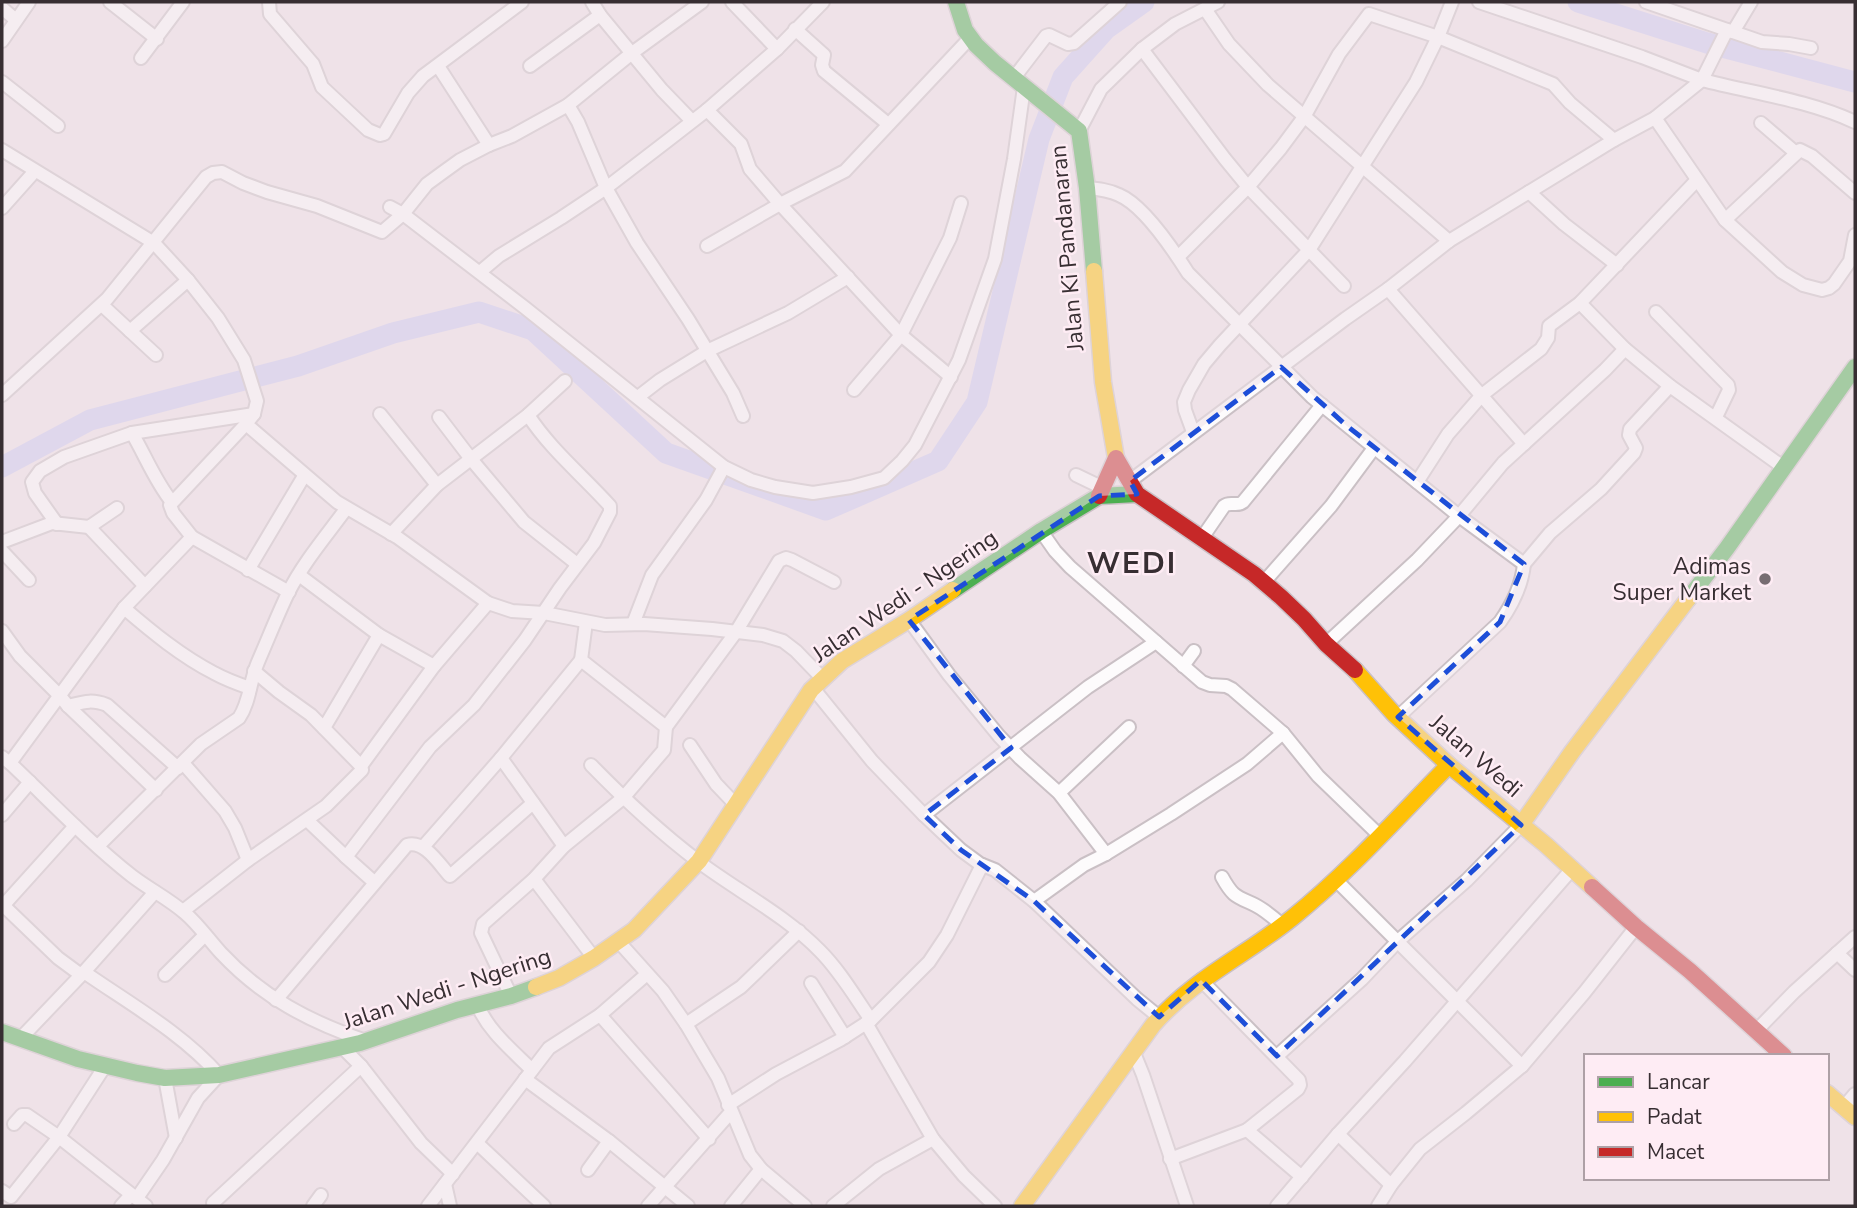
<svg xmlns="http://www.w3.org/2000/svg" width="1857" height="1208" viewBox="0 0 1857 1208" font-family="'Nunito Sans',sans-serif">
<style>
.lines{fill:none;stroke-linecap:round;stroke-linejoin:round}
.river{stroke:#cccaf2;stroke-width:21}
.street-casing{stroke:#cac0c5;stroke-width:16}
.fast-casing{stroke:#cac0c5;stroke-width:19}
.slow-casing{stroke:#cac0c5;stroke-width:19}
.jam-casing{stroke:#cac0c5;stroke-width:19}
.street{stroke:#fdfbfc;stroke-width:12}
.fast{stroke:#4caf50;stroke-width:16}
.slow{stroke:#ffc107;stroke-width:16}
.jam{stroke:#c62828;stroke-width:16}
.marked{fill:none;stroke:#1d4ed8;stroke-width:5;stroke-dasharray:14 9;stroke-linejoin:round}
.poi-dot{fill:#776d72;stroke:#feecf4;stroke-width:2.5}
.labels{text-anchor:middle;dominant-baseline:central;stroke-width:5;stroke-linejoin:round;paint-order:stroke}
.street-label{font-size:23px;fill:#372e32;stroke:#feecf4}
.poi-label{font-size:23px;fill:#372e32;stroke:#feecf4;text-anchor:end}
.district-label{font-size:30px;font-weight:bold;letter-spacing:2px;fill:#372e32;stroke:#feecf4}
</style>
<rect width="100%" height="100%" fill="#efe2e8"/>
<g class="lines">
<g class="river">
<polyline points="1578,2 1707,43 1855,82"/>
<polyline points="2,467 90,420 298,366 393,333 479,312 533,330 666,453 826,510 938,461 977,402 1039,139 1063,77 1106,29 1144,2"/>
</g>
<g class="street-casing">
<g id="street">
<polyline points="110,2 157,39"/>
<polyline points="269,2 270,14 313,64 322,87 368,130 380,135 384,134 408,93 423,76 522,2"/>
<polyline points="592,2 600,15 662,90 692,121"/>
<polyline points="732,2 777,49"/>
<polyline points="1479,2 1642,57 1702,80 1727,30"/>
<polyline points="1646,2 1762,42 1789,44 1811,48"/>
<polyline points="2,8 16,20"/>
<polyline points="1205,9 1229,44 1268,85 1449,241"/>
<polyline points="795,29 824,55 822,65 824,71 888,124"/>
<polyline points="1733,32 1751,2"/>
<polyline points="2,41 29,2"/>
<polyline points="1142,49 1225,159 1248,187 1344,286"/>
<polyline points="141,58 183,2"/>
<polyline points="438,66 489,145"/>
<polyline points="530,66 600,15"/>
<polyline points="1013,79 1046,36 1049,35 1068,44 1074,43 1120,2"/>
<polyline points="2,82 58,126"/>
<polyline points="568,105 632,53 702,2"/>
<polyline points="707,110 741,144 750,169 780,204 901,335 951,377"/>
<polyline points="1655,118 1725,220 1782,272 1803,285 1822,290 1829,288 1834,284 1850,261 1855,235"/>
<polyline points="1761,123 1796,153"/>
<polyline points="1079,131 1101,89 1142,49 1175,24 1218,2"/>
<polyline points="2,150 154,243 188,280 218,318 244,360 257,401 254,414 246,424 170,505 173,513 192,537 124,608 10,763"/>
<path d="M1087,188C1098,189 1109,190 1119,195C1143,205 1174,251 1188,273L1312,397L1459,516L1524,564C1522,585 1512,605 1500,622L1398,717"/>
<polyline points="1529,192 1564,224 1617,265"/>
<polyline points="390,207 403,214 524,307 724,467 751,480 775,487 813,493 851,487 884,478 902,461 915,445 959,360 995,259 1014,159 1024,87"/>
<polyline points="2,208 35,171"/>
<polyline points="1725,220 1800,150 1812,156 1855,193"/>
<polyline points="707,246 780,204 845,171 970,38"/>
<polyline points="1178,257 1248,187 1281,148 1304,117 1339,54 1369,14 1438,37 1553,84 1570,103 1614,140"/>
<polyline points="480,272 499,256 561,218 606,188 671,138 707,110 777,49 823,2"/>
<polyline points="1388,289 1524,444"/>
<polyline points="1580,303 1625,349 1670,386 1783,467"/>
<polyline points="102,305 156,355"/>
<polyline points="1656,312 1728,385 1729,390 1716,417"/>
<polyline points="130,331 188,280"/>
<polyline points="854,390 901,335 950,238 961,203"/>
<polyline points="2,395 107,299 206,177 213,173 222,172 243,183 267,192 317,206 382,232 403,214 427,184 442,173 460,160 489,145 512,136 568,105 578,122 606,188 637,243 688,319 733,393 743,416"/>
<polyline points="638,397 660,380 707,351 788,313 848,277"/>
<polyline points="380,414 437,485 528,415 565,381"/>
<polyline points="439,417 471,459 524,522 577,564"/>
<polyline points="246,424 337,502 397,537 488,603 512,611 544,613 605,625 644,624 712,629 763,635 783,641 796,651 823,679"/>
<polyline points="1193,432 1185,410 1184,402 1189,390 1204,364 1220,345 1309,250 1416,82 1438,37 1452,2"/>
<path d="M132,433C145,455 156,483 172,502"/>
<polyline points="1076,475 1103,488"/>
<path d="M1130,481L1345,319L1388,289L1449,241L1614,140L1655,118L1702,80C1752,93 1808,100 1855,122"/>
<polyline points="1417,482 1448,434 1482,395 1541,349 1548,338 1549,326 1580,303 1696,181"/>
<polyline points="57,524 35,493 32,482 40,471 64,457 132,433 254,414"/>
<polyline points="89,527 145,586"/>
<polyline points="1041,531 1055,551 1070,567 1202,682 1210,685 1226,686 1232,689 1283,733 1318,776 1379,835"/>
<polyline points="391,534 437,485"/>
<polyline points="192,537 289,592"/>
<path d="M1202,538L1224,506C1230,501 1237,507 1243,502L1322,405"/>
<polyline points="2,542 52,523 89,527 117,508"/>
<polyline points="2,551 29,580"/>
<polyline points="1524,564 1550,533 1601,489 1634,453 1636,448 1629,435 1630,429 1670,386"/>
<polyline points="248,570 304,476"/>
<polyline points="299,575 379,635"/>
<polyline points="1264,582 1331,506 1374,448"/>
<path d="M124,608C152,632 181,656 214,673C225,679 238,684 250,688"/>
<polyline points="909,620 949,675 999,736 1020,758 1059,793 1106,854"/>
<polyline points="633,624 652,575 706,500 724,467"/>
<polyline points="2,631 20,656 60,696 68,706 156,790"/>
<polyline points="1326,644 1417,560 1459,516 1503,463 1605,370 1625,349"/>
<polyline points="1183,666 1194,651"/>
<polyline points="813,688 872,761 924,815 961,850 980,864 995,870 1034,901 1137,999 1159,1017"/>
<path d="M68,706C84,702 91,699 107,705L178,768"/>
<polyline points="666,727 736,632 779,561 786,558 792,560 834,582"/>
<polyline points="324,728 379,635 434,666 488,603"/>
<polyline points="690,745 716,784 736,805"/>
<path d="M2,757L10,763C50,801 89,842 132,876C149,889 169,899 185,913C199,925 209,940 221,953C262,997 310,1022 366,1041"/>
<polyline points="501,758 564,846"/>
<polyline points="183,763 225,811 235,828 248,860"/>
<path d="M591,765C625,800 661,833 699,862C739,892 785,915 820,951C840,971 855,997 871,1020"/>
<polyline points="361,766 434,666"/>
<polyline points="1059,793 1129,727"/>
<polyline points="2,815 30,782"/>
<polyline points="924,815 1088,687 1156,642"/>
<path d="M307,820L346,857L430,747L474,705L525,640L560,588L594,543L610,512V506C582,475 551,450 528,415"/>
<path d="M98,846L201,744L239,718C250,702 250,680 258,662C268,639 277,616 288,593C303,563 326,536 346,509"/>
<polyline points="423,847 501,758 581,660"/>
<polyline points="346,857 374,882"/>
<path d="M1222,877C1233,897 1236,896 1255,905C1265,910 1274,918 1282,925"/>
<polyline points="534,879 594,958"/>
<polyline points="1336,880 1522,1066"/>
<polyline points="1034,901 1084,865 1106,854 1171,814 1247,764 1283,733"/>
<polyline points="3,905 58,958 81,975"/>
<polyline points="2,907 75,826"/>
<polyline points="183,911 248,860 326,806 362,770 361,766 311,715 279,692 254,671"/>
<polyline points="619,942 663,991 686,1024 718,1078 750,1155 761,1169 805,1206"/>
<polyline points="1837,953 1855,970"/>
<path d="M84,972C130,1004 182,1033 219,1075L198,1098L163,1160L139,1195L137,1196L129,1197L121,1206"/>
<polyline points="165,975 205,935"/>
<polyline points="811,983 845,1037"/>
<polyline points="511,996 481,933 483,924 534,879 564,846 623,798 664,750 666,727 581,660 586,622"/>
<path d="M276,1000L407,845C425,840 439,864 450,876L533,803"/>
<path d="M477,1004C488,1031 512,1050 532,1070"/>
<polyline points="600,1015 647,974"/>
<polyline points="866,1023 933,1139 964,1176 995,1206"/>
<polyline points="686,1024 741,987 799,931"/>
<polyline points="1756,1031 1794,992 1855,937"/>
<polyline points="20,1039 84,972 155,892"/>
<polyline points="342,1047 361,1066 421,1143 453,1174"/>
<polyline points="1134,1053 1143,1075 1187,1206"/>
<polyline points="1277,1056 1362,979 1398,941 1467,880 1521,825"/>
<polyline points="165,1078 176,1138"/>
<polyline points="525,1079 609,1141 688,1206"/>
<polyline points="728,1105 776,1074 840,1040 871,1020 929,962 947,935 982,865"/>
<polyline points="1844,1107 1855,1094"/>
<polyline points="14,1124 22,1115 27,1115 59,1137 146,1206"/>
<polyline points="1247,1130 1302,1177"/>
<polyline points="1338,1134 1391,1185"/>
<polyline points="477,1143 544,1206"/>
<polyline points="1170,1159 1247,1130 1298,1089 1300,1085 1299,1080 1201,980"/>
<polyline points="588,1170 609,1141"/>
<polyline points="445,1184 450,1206"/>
<polyline points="2,1191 11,1197 59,1137 105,1066"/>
<polyline points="213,1203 361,1066"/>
<polyline points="313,1206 321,1195"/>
<polyline points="428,1206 549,1048 600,1015 709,1139"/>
<polyline points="648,1206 731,1112"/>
<polyline points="731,1206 761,1169"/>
<polyline points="833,1206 879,1169 933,1139"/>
<polyline points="1277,1206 1338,1134 1405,1061 1572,869"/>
<polyline points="1378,1206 1391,1185 1420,1149 1466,1113 1522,1066 1584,993 1636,927"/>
</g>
</g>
<g class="fast-casing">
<g id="fast">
<polyline points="956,2 965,30 976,45 995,63 1079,131 1087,188 1094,271"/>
<polyline points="953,590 1041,531 1099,496 1137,494"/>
<polyline points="1688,599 1727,548 1855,367"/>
<polyline points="2,1032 78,1059 137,1073 165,1078 219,1075 360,1043 457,1010 511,996 536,987"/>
</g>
</g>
<g class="slow-casing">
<g id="slow">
<polyline points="1094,271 1103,382 1116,458"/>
<polyline points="1355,670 1394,714 1449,765 1546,845 1592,887"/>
<polyline points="1521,825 1572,752 1688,599"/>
<polyline points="536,987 559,978 594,958 634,930 699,861 811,690 842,661 909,620 953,590"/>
<polyline points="1827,1093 1855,1117"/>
<path d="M1022,1206L1153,1025C1194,978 1245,956 1292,918C1349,872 1398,817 1449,765"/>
</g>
</g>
<g class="jam-casing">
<g id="jam">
<polyline points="1099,496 1116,458 1137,494 1254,574 1281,597 1304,619 1326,644 1355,670"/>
<polyline points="1592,887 1636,927 1690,971 1784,1056"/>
</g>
</g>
<use href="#street" class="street"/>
<use href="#fast" class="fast"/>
<use href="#slow" class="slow"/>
<use href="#jam" class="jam"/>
</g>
<path d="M0 0H1857V1208H0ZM1281,367L1347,426L1524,564L1500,622L1398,717L1521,825L1277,1056L1201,980L1159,1017L1034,901L961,850L924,815L1011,748L909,620L1099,496L1137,494L1130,481Z" fill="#efe2e8" fill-opacity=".55" fill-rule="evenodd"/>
<path class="marked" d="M1281,367L1347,426L1524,564L1500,622L1398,717L1521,825L1277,1056L1201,980L1159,1017L1034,901L961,850L924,815L1011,748L909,620L1099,496L1137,494L1130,481Z"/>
<circle class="poi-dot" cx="1765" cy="579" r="7"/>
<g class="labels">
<g class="street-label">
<text transform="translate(1067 248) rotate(-95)">Jalan Ki Pandanaran</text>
<text transform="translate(905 596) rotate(-34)">Jalan Wedi - Ngering</text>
<text transform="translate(1476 756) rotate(41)">Jalan Wedi</text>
<text transform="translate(447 989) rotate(-18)">Jalan Wedi - Ngering</text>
</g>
<g class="poi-label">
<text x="1751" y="566">Adimas<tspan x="1751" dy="26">Super Market</tspan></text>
</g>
<g class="district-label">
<text x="1132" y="563">WEDI</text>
</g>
</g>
<rect width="1857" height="1208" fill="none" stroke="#372e32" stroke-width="7"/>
<rect x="1584" y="1054" width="245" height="126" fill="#feecf4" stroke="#aea0a6" stroke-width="2"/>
<rect x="1598" y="1077" width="35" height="10" fill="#4caf50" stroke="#aea0a6" stroke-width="2"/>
<text x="1647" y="1089" font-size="21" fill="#372e32">Lancar</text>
<rect x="1598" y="1112" width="35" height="10" fill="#ffc107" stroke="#aea0a6" stroke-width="2"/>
<text x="1647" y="1124" font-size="21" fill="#372e32">Padat</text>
<rect x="1598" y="1147" width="35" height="10" fill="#c62828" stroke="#aea0a6" stroke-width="2"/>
<text x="1647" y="1159" font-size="21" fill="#372e32">Macet</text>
</svg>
